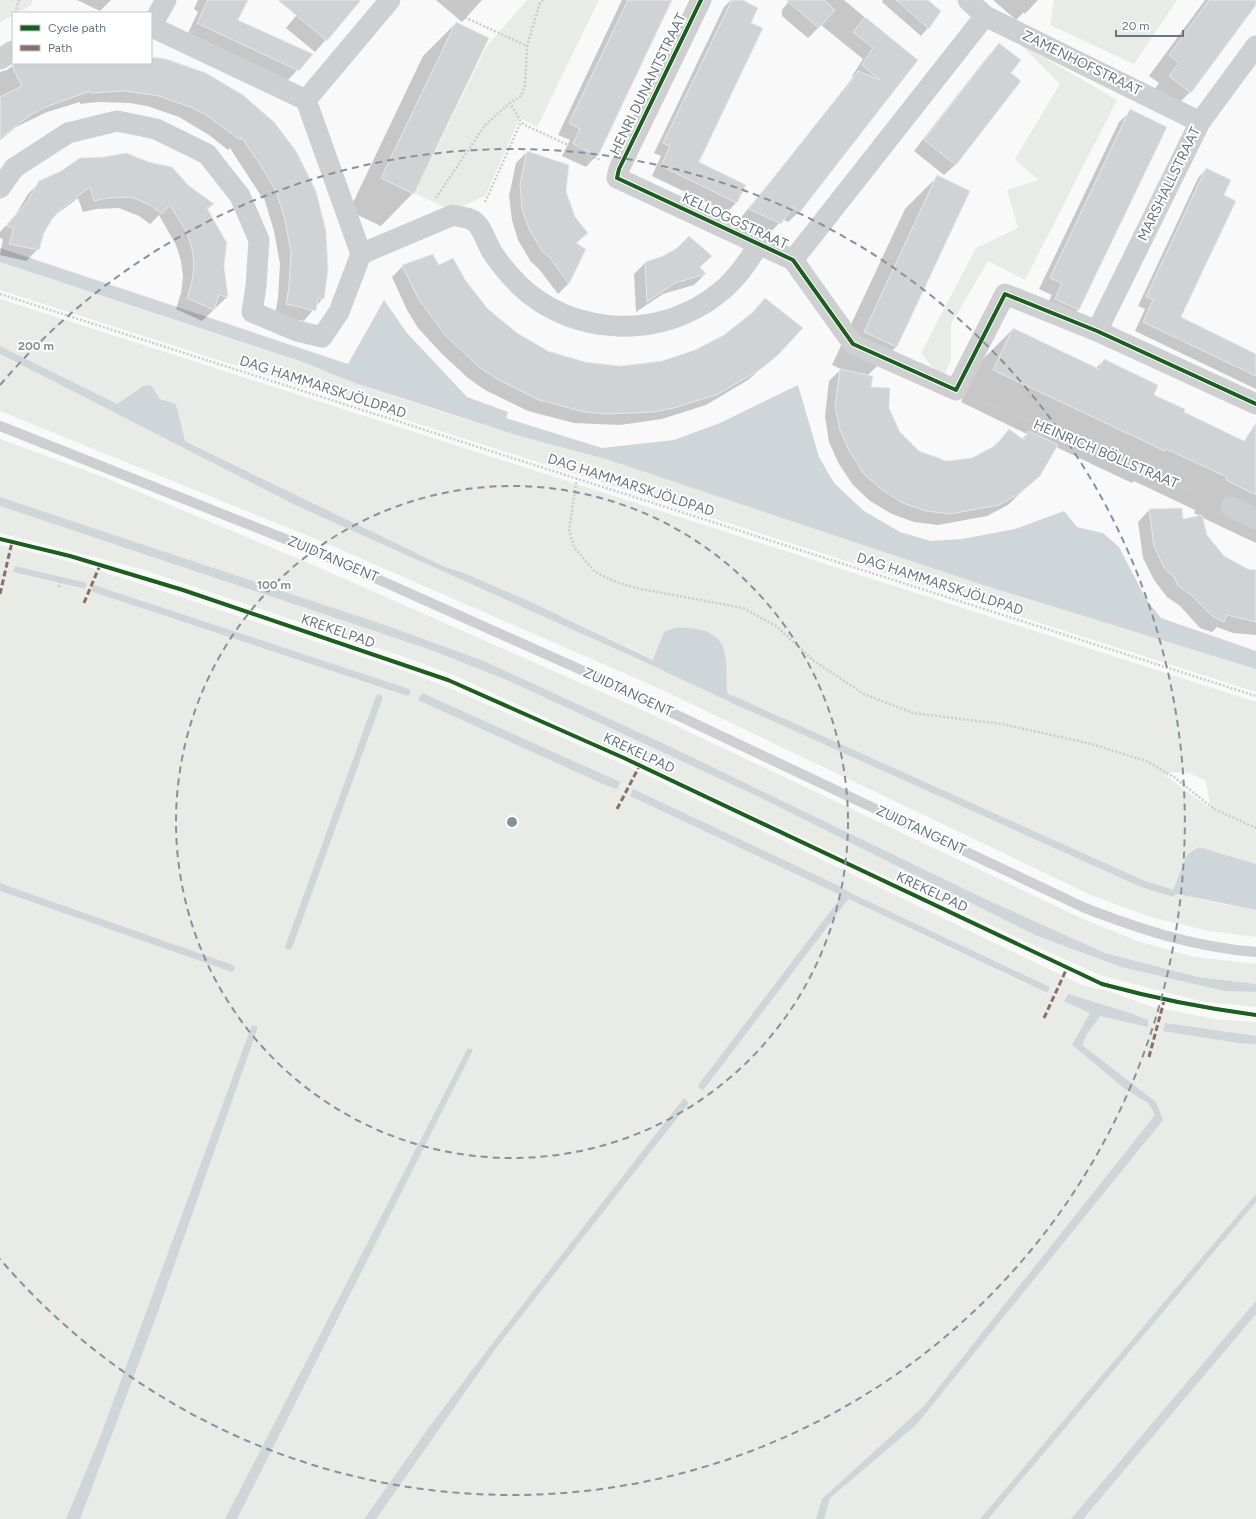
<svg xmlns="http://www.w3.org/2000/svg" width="1256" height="1519" viewBox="0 0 1256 1519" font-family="Figtree,sans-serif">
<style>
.green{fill:#e8ebe6;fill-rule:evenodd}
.water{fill:#ced6d9}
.shadow{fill:#0003}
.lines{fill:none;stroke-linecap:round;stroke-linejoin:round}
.stream{stroke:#ced6d9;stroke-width:7}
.building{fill:#d0d2d3;stroke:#e8e8e8}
.path{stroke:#cbcccd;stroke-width:2.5;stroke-dasharray:2 2;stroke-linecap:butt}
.service{stroke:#cecfd0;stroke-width:10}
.minor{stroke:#cecfd0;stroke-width:21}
.quiet{stroke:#8d6e63;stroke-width:3;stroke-dasharray:6 3;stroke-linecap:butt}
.cycleway-casing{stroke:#fff;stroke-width:6}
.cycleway{stroke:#1b5e20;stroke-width:4}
.ring{fill:none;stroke:#84929c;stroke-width:2;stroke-dasharray:7 5}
.labels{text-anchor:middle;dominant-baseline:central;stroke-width:4;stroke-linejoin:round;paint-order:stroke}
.street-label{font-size:14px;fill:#657683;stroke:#fff}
.centre{fill:#84929c;stroke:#fff;stroke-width:2}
.ring-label{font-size:12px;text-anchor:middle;font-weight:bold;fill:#84929c;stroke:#fff;stroke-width:4;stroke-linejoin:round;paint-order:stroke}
</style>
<rect width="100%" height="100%" fill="#f9f9f9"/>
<g class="green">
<polygon points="0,0 33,0 31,5 17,13 13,13 13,15 0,22"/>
<polygon points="527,0 599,0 537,127 520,118 485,196 452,211 415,193 487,46"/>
<polygon points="1054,0 1177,0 1134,64 1050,25"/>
<polygon points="1019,43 1117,100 1025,280 988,261 951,324 951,360 942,379 921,353 976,248 1018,228 1007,190 1038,180 1015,159 1060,84"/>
<path d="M0,262L303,362C402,403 506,432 609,460L1256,669V692L0,290Z"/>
<path d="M0,299L1256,702V864L1199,847L1172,893L1216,903L1256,910V937L1210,931L1150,917L1091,895L656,687L323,542L0,411V354L297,506L649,664L749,711L644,655L531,602L464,573L445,567L184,440L176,404L160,399L151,385L142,386L117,404L0,346ZM1171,772L1189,773L1206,781L1211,809L1166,776Z"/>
<polygon points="0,439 103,477 313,565 649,713 1081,918 1137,941 1194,957 1256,964 1256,984 1198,977 1105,953 979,896 671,747 484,661 388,626 0,497"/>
<polygon points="0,506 428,649 509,681 759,797 1037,936 1121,967 1224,991 1256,992 1256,1007 1205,1002 1102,976 1009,934 456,676 413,660 141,569 0,533"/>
<path d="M0,545L45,555L95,569L408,672L454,690L640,772L1082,985L1112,992L1149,1006L1220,1020L1256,1022V1519H367L371,1511L364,1519H0ZM14,566L86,583H87L84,589L13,572ZM419,700L617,789L605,785ZM630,796L841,887L851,893L1050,987L1046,993Z"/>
</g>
<g class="water">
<polygon points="0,248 348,364 384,300 407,333 467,397 508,412 506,418 602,448 674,440 720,423 798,385 819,457 834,483 864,511 900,532 931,541 962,539 1015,529 1064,511 1077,527 1103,533 1119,547 1146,599 1161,618 1256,651 1256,669 977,583 609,460 513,434 352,382 303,362 0,262"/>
<path d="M0,346L117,404L143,386L151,385L160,399L176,404L185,441L445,567L464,573L531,602L653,660L664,632C678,626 682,627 697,629C733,636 725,663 727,693L751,712L649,664L297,506L0,354Z"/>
<polygon points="0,497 388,626 484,661 671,747 979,896 1105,953 1198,977 1256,984 1256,992 1224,991 1121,967 1037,936 759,797 509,681 428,649 0,506"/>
<polygon points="15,566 87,583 85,589 13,572"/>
<polygon points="422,693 609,777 620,782 617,789 605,785 418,700"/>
<polygon points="633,789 841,887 851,893 1050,987 1047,993 630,796"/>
<polygon points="1199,847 1256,864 1256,910 1172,893 1187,855"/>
<polygon points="1068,994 1130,1013 1148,1020 1148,1027 1100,1016 1087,1034 1082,1045 1156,1102 1163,1120 916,1425 830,1498 824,1519 816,1519 822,1499 924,1406 1155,1115 1148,1103 1125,1089 1072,1045 1090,1013 1064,1001"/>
<polygon points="1165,1023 1256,1036 1256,1044 1239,1043 1163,1031"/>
<polygon points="252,1025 258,1027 156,1317 80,1519 66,1519 99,1440"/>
<polygon points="468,1048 473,1050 237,1519 225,1519"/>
<polygon points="684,1098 689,1103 496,1348 376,1519 364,1519 430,1426 492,1344"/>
<polygon points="1256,1194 1256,1202 988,1519 980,1519"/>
<polygon points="1256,1301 1256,1314 1083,1519 1071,1519"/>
</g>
<g class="shadow">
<polygon points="77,0 111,0 100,11"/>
<polygon points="198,0 246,0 237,21 311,55 288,80 188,33 198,12 194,9"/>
<polygon points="309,0 360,0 315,52 286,28"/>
<polygon points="436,0 482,0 462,22"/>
<polygon points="622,0 671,0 597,155 586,167 562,156 570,140 558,135"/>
<polygon points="731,0 740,0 750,24 698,163 736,203 727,212 652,176 661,156 654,153 724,7"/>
<polygon points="790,0 844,0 917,61 799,212 788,222 783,219 769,234 739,220 839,96 853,77 852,76 863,59 821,25 808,38 782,16 782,10"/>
<polygon points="883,0 926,0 928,28 921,36 882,2"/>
<polygon points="993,0 1038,0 1025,14 1024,12 1016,20"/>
<polygon points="1205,0 1256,0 1256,3 1190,92 1170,112 1149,97 1159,83 1149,76"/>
<polygon points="456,23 413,193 381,226 349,211 423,56"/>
<polygon points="999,44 956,164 944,175 914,151 988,56"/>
<polygon points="151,58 242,95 323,298 304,321 275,315 278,298 280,264 274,231 264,198 263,199 230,148 228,150 209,135 179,117 147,106 130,103 97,102 80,104 80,102 47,112 16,127 0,140 0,72 7,70 16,63 151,63"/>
<polygon points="1131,111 1078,310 1067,321 1044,310 1052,295 1039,289 1119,122"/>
<polygon points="527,152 565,191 574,218 587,233 576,244 585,250 568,284 558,294 539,269 531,262 518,240 512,220 509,196 516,163"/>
<polygon points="1206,169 1223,196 1180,318 1256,355 1256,389 1135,331 1145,309 1138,306 1198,178"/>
<polygon points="937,177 896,347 867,376 870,388 888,408 899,433 919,452 946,462 973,459 992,448 1009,430 1021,440 1027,434 961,402 981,361 1013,329 1096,368 1104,360 1153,395 1183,413 1244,442 1256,444 1256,543 1201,517 1206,535 1223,557 1247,570 1256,570 1256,635 1233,633 1217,627 1212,632 1200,628 1180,606 1167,597 1154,580 1143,558 1138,522 1149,510 1182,520 1200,516 1194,513 1195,510 1134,481 1132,483 1056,447 1039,475 1008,505 987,516 938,525 914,522 892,514 870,501 853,485 839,464 829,442 825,416 829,381 841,369 832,365 905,209"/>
<polygon points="40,182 187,185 213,204 207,210 223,265 227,297 202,321 176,309 181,293 183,277 181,261 176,245 159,215 150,224 139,216 119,208 96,209 83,212 78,198 54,216 43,233 38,249 26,261 0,255 3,239 0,238 0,232 16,214 28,194"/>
<polygon points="645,263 699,267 705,274 694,285 663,294 636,312 634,274"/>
<polygon points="403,266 438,266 465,282 487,310 516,334 548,352 585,363 620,367 662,362 695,351 724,336 747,318 765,299 777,354 748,380 706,405 662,419 620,425 574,423 528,411 485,390 468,378 442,354 418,328 407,310 392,277"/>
</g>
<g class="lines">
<g class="stream">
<polyline points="95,589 407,692"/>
<polyline points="732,699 1143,884 1172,893"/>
<polyline points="0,887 231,968"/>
<polyline points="289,946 379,698"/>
<polyline points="702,1086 847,895"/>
</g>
</g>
<g class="building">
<polygon points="208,0 248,0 238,20 313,54 299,71 197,23"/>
<polygon points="278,0 361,0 327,41"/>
<polygon points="628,0 672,0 598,156 573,144 580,129 569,123"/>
<polygon points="732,0 743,0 758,8 751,23 763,28 699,162 746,185 737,203 661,166 670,146 663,143"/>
<polygon points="786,0 824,0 835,10 819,28"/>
<polygon points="896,0 928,0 941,11 929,29"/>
<polygon points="1209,0 1256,0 1256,5 1191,93 1169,76 1179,63 1169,55"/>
<polygon points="865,17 918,60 800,212 793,207 781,224 749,209 843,90 845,91 858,71 880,80 862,65 873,48 853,32"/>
<polygon points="456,22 489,38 414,194 381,178"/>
<polygon points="999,43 1021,60 1011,73 1021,81 956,165 924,140"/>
<polygon points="151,57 166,59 206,73 243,95 274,122 296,151 316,191 326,231 328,270 324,299 318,298 316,311 286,304 289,287 291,253 285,220 275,188 274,188 260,164 241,137 240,140 205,114 190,107 159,96 125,91 91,93 90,91 43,108 29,116 0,138 0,97 22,86 12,66 16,63 151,63"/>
<polygon points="1130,109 1167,127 1079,310 1055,299 1062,283 1050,278"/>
<polygon points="527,151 569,165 566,191 575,217 588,233 576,243 586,249 569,284 550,258 542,251 529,229 522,209 520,184"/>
<polygon points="126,153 149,162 172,167 188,185 214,204 207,208 227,243 224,265 228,297 219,295 214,310 187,298 192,281 194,265 192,249 187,233 170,205 162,214 150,205 131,197 108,198 94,201 90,187 63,207 52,219 44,233 39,250 9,244 14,228 6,226 27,202 39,181 61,171 80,158 104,157"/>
<polygon points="1206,168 1231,180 1224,195 1236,201 1181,317 1256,354 1256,376 1143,322 1153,300 1146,297"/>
<polygon points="937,175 970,191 897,347 864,332"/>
<polygon points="689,236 712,256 700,267 706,274 675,283 647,302 645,262 663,256 677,248"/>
<polygon points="433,254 439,265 453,258 466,281 488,309 517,333 548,351 585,362 620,366 638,364 662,361 695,350 724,335 753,312 765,298 803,328 778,355 761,369 718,394 674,408 653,412 606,414 585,412 539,400 497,379 479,367 445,335 418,298 402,265"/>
<polygon points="1013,328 1099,369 1104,359 1158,385 1154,395 1185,409 1184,412 1244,441 1256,423 1256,495 1226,480 1227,477 1166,449 1165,451 993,370"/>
<polygon points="840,369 873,376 871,387 890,388 889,408 900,432 919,451 933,456 946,461 972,458 996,445 1009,429 1024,440 1029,431 1058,445 1040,476 1020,493 999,505 950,514 926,511 903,503 882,490 864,474 850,452 840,430 835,406"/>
<polygon points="1182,508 1183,519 1202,515 1207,535 1224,556 1248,569 1256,570 1256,622 1227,615 1224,622 1212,616 1191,595 1178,586 1174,577 1165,569 1154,546 1149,509"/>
</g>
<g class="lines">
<g class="path">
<polyline points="443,0 464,17 527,46"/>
<polyline points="543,0 540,3 527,46 525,85 521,96 510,103 521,122 525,125 600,160"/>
<polyline points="15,13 19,0"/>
<polyline points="436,198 485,125 510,103"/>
<polyline points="485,202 521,122"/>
<polyline points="0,294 1256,696"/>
<polyline points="975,398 1211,499"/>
<polyline points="577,478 569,530 574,547 595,572 616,582 636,588 743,608 776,626 814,661 864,694 913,713 1002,724 1092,744 1146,761 1174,777 1214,809 1256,828"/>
<polyline points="59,587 62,575"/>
</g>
<path class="service" d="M0,426L308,548L588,673L1085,908C1142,930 1194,947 1256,952"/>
<g class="minor">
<polyline points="701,0 619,169 617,178 793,260 853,344 956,390 1005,294 1097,331 1256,404"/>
<polyline points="968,0 985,16 1200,122"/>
<polyline points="151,27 166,0"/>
<polyline points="152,27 306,100 361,254"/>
<polyline points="0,59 13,51"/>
<polyline points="306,100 390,0"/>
<polyline points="0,188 14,168 68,133 117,121 156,129 207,154 240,196 259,240 256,286 252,312 297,331 322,337 339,312 361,254"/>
<path d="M361,254L453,215C460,217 468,217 474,221C483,228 486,242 492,252C500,264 509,275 519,285C573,337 661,340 719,293C736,280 748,262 759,244"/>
<polyline points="793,260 985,16"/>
<polyline points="1097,331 1200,122 1256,46"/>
<polyline points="1231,507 1256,519"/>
</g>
<g class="quiet">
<polyline points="0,594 12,542"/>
<polyline points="84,603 100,565"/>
<polyline points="617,809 640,765"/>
<polyline points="1044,1018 1067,968"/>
<polyline points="1149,1057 1164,1001"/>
</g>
<g class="cycleway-casing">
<g id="cycleway">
<polyline points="701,0 619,169 617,178 793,260 853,344 956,390 1005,294 1097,331 1256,404"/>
<path d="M0,539L70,556L183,590L448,680L624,758L1102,984C1153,998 1203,1008 1256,1015"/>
</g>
</g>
<use href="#cycleway" class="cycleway"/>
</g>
<g class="ring">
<circle cx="512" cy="822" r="336"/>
<path d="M0 385A673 673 0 1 1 0 1259"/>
</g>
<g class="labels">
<g class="street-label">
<text transform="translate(1082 63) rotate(26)">ZAMENHOFSTRAAT</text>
<text transform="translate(648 84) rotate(-64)">HENRI DUNANTSTRAAT</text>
<text transform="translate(1169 184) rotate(-64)">MARSHALLSTRAAT</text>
<text transform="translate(735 221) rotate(25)">KELLOGGSTRAAT</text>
<text transform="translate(323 387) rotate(18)">DAG HAMMARSKJÖLDPAD</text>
<text transform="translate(1106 454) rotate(23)">HEINRICH BÖLLSTRAAT</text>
<text transform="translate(631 485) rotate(18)">DAG HAMMARSKJÖLDPAD</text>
<text transform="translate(333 559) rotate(23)">ZUIDTANGENT</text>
<text transform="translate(940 584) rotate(18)">DAG HAMMARSKJÖLDPAD</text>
<text transform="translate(338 631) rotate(19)">KREKELPAD</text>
<text transform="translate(628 692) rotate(25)">ZUIDTANGENT</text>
<text transform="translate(639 753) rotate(25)">KREKELPAD</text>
<text transform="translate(921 830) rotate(25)">ZUIDTANGENT</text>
<text transform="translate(932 892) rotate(25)">KREKELPAD</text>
</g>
</g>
<circle cx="512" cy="822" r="6" class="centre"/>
<g class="ring-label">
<text x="36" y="350">200 m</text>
<text x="274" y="589">100 m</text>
</g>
<rect x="12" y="12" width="140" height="52" fill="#ffffff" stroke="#c1c8cd"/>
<rect x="20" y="25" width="20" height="6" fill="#1b5e20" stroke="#c1c8cd"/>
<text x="48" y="32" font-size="12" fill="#657683">Cycle path</text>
<rect x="20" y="45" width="20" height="6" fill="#8d6e63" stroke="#c1c8cd"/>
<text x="48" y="52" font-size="12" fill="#657683">Path</text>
<path d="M1116 30v6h67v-6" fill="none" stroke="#657683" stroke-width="2"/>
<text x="1122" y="30" font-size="12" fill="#657683" stroke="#ffffff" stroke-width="3" paint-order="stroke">20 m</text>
</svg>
